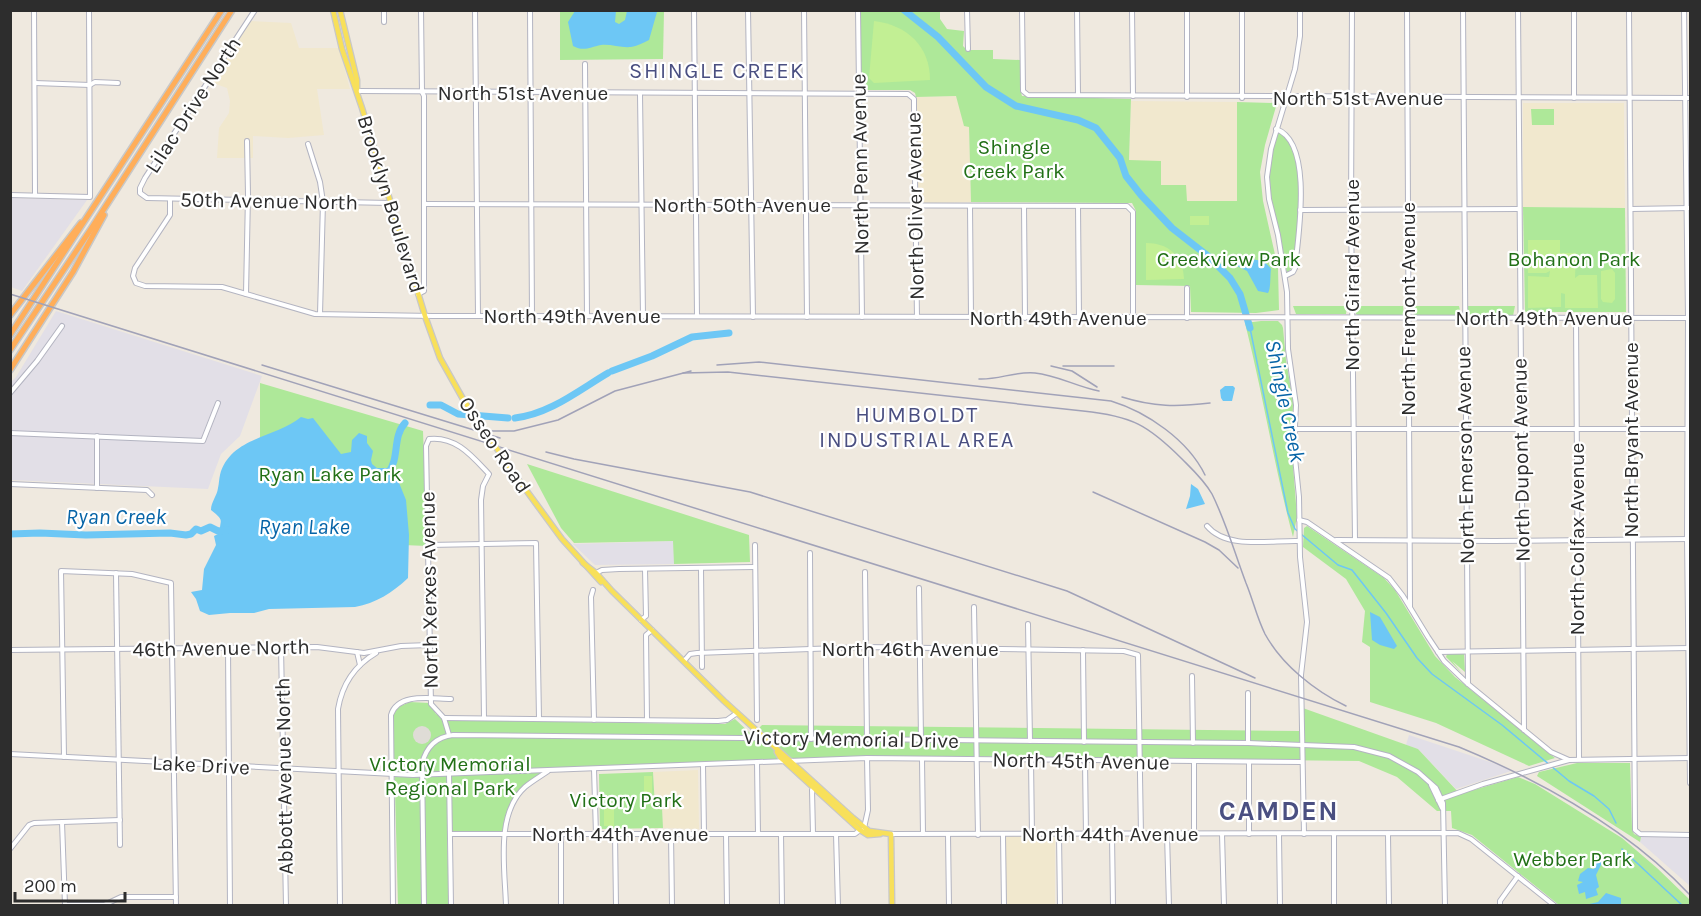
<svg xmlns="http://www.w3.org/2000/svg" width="1701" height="916" viewBox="0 0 1701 916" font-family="Karla,sans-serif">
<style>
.industrial{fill:#e2dfe7}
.education{fill:#f1e8ce}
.green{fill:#aee899}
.pitch{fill:#c2ef94}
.plaza{fill:#dfdcd6}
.water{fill:#6dc7f5}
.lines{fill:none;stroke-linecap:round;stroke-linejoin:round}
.stream{stroke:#6dc7f5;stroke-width:1.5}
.river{stroke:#6dc7f5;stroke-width:7}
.minor-casing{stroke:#b3b4c1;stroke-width:6}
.major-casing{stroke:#c8c8c8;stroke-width:7}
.highway-casing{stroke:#c8c8c8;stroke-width:8}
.minor{stroke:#fff;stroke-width:4}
.major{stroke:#f8e05a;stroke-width:4.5}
.highway{stroke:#ffae5a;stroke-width:5}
.rail{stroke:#a1a2b8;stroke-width:1.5}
.major-bridge-casing{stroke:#c8c8c8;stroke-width:7;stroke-linecap:butt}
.major-bridge{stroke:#f8e05a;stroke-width:4.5}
.labels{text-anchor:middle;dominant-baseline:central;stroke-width:4.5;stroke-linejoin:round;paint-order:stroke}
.street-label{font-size:21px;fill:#2d2d2d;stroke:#fff}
.park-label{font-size:21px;fill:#227017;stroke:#fff}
.neighbourhood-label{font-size:22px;letter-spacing:1.5px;fill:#4a4f81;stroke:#fff}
.water-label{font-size:22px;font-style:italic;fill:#0664a7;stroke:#fff}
.district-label{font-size:27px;font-weight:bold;letter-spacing:1.5px;fill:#4a4f81;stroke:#fff}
</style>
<rect width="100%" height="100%" fill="#efe9df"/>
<g class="industrial">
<polygon points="11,198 87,200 22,291 11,287"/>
<polygon points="56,311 262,376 240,436 221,454 208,489 11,480 10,383 16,377"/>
<polygon points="674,541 674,564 595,565 573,544"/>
<polygon points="1409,735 1493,763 1511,771 1456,789 1418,749 1406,745"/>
<polygon points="1641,837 1690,837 1690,886 1640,842"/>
</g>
<g class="education">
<polygon points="251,21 291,23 299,48 339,48 350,89 317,89 324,135 288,138 253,136 253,158 217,158 219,128 229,113 230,101 227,88 210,82"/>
<polygon points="956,96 969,126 971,202 920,203 917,199 916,97"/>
<polygon points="1131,101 1237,102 1237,201 1187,201 1161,185 1129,160"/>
<polygon points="1523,103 1624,103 1625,208 1523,207"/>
<polygon points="698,770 699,829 663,828 662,807 655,807 653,772"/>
<polygon points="1009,836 1052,836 1055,838 1055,905 1005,905 1005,837"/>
</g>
<g class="green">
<polygon points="560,11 664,11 663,59 560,60"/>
<polygon points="861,11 940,11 940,19 947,29 964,31 963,46 967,50 993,50 993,59 1020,60 1020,89 1022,96 1131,99 1129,160 1161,161 1161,185 1186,185 1187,201 1237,201 1237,102 1277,103 1265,145 1260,172 1263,201 1278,268 1279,310 1256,313 1191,312 1190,286 1136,285 1136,211 1132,203 971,202 969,127 964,126 956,96 916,97 915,93 910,90 861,90"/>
<polygon points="1531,109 1554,109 1554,125 1532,125"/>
<path d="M1277,133H1281C1285,138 1290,142 1293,148C1305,176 1296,235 1294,266L1287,273C1278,221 1260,187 1277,133Z"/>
<polygon points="1523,207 1625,208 1626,312 1525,312"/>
<polygon points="1293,306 1347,306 1346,314 1296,314"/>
<polygon points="1356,306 1403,306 1404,315 1358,315 1356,314"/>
<polygon points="1412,306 1459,306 1461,315 1414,315"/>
<polygon points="1468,306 1515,306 1513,316 1470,315 1468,315"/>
<path d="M1261,321H1278L1282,325L1283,328L1286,360L1293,401L1292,452L1297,517L1293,537C1274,466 1263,394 1245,323Z"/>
<polygon points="260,383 423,431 427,546 260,539"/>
<polygon points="527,464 749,535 750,562 674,564 673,541 574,543 561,528"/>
<polygon points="1307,526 1384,578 1395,590 1435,656 1455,677 1555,758 1529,766 1436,723 1370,702 1370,647 1362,642 1365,611 1346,579 1303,547 1304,528"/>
<polygon points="1447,654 1464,654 1465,672 1452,661 1462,673 1446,657"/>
<path d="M410,702L429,703L436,714L453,720L701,724H725L735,719L752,735L762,725L1299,731L1300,707L1418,749L1460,794L1518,777L1535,784L1622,838L1657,868L1687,897L1690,900V905H1559L1472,835L1452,828L1451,811H1437L1397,777L1359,761L922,756H867L554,768C524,777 507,801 503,831H447L449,905H398L393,714L398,707Z"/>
<polygon points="1577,763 1630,763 1632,829 1634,834 1641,837 1640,842 1537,776 1539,772"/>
<polygon points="653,772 655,807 662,807 663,828 600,829 599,774"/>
</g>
<g class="pitch">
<path d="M874,21C907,25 930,46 930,80L874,83L869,78Z"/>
<rect x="1190" y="216" width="19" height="9"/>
<polygon points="1528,240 1560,240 1560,253 1576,253 1575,278 1579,275 1597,275 1598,308 1565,308 1565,294 1561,293 1561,307 1528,308 1528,276 1549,277 1550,271 1546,273 1528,273"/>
<path d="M1146,243C1169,243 1183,256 1184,279L1146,280Z"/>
<polygon points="1612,269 1615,273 1615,299 1612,303 1603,302 1601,299 1601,271"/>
<rect x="644" y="776" width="8" height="17"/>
<rect x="604" y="807" width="10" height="19"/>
</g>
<circle class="plaza" cx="422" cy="735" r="9"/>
<g class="water">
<path d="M575,11H616L615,22L619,24L625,20L627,11H656L657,12L649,40C643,43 637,46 631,47C621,48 611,44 601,45C590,47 584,52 573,46L568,22Z"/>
<path d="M1239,256C1251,262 1263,256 1271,269C1270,275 1271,289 1268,293L1258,291L1247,271L1235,265V259Z"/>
<polygon points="1225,386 1233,386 1235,388 1232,401 1223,401 1221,398 1220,390"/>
<path d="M301,417L308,419L313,418L341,454L351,452L352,440L359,433L367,436V443L373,451L371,460L372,464L377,468H393L406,500L409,535L408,578C392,593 376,603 355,607L269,609L254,613H230L209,615L200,611L196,599L191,592L202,590L204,569L216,545L214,536L220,533C219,519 226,522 211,510C211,502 217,496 218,488C219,484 219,479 220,475C230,437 276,438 301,417Z"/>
<polygon points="1191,484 1198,489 1205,504 1186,509 1190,496"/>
<polygon points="1370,612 1380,617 1397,646 1394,649 1380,645 1372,640"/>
<polygon points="1600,853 1605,857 1596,875 1599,887 1596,889 1598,895 1586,899 1585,892 1579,894 1577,885 1583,882 1578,881 1580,874 1588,868 1594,869 1595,867 1590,864 1593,855 1598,857"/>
<polygon points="1606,893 1621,898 1621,905 1585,905 1598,902"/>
</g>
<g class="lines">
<g class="stream">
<polyline points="1250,328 1288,513 1295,529 1338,565 1352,570 1386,613 1417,658 1432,674 1502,725 1569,781 1594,796 1609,809 1616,823"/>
<polyline points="1622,849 1683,906"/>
</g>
<g class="river">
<polyline points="904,10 938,37 986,87 1016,106 1078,120 1096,128 1120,158 1126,176 1141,195 1172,228 1208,256 1230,278 1240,294 1250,328"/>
<polyline points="612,371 652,356 692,337 729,333"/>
<polyline points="430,405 441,405 458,414 508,418"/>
<path d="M515,418C550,414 579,390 608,373"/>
<path d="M388,473C400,459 392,437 405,423"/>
<polyline points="10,534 40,533 86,535 170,533 186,535 191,534 196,529 201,531 210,527 218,531 228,530"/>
</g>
<g class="minor-casing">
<g id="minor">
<polyline points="34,10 35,195"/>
<polyline points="255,10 145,178 140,188 140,193 147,198 390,203"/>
<polyline points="475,10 478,316"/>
<polyline points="530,10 532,316"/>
<polyline points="694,10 697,316"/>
<polyline points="748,10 753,317"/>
<polyline points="804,10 807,317"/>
<polyline points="858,10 862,317"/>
<polyline points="967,10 968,49"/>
<polyline points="1022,10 1023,91 1028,95 1690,98"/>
<polyline points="1077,10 1078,95"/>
<polyline points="1132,10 1133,96"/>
<polyline points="1187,10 1187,97"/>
<polyline points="1242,10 1242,98"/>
<polyline points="1300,10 1300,36 1295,69 1271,149 1267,177 1269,199 1278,235 1287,292 1288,349 1296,405 1294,448 1299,497 1300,557 1307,622 1301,675 1304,834"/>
<polyline points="1352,10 1351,210 1355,540"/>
<polyline points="1407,10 1410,607"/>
<polyline points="1463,10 1468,684"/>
<path d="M1518,10C1519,250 1521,490 1524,730"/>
<polyline points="1574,10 1574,98"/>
<polyline points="1629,10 1635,830 1640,834 1690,835"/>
<polyline points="1684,10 1688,318 1687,539 1690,783"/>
<polyline points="384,22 384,10"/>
<polyline points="585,64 587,316"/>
<polyline points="35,83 90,85 95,82 118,83"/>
<polyline points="357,91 908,94 914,99 914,107 917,317"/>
<polyline points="640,94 643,316"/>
<path d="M1276,129C1314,142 1298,237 1295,268L1293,272L1285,276"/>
<polyline points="308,144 320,182 323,202 320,314"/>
<polyline points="10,195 90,197 89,10"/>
<polyline points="170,199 170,215 135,268 133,276 136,283 145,286 222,287 315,314 433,316 1690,318"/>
<polyline points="425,204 1127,206 1133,212 1133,318"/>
<polyline points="970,206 971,317"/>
<polyline points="1024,206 1025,318"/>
<polyline points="1078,206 1079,318"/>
<polyline points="1631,209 1690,208"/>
<polyline points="1300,210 1519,209"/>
<polyline points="1187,288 1187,318"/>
<polyline points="246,294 248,195 247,141"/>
<polyline points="418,294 424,291 424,96 422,92 421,10"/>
<polyline points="1576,318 1579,759"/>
<polyline points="10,393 37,361 62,326"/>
<polyline points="1295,429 1690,429"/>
<polyline points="10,433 203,441 218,403"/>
<polyline points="97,436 97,488"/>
<polyline points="10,484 147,490 152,495"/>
<polyline points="1299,520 1307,522 1389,578 1403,596 1428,637 1444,661 1468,684 1551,752 1569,760"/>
<path d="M1207,526C1227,550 1271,540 1299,541"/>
<polyline points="1336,540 1494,541 1690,539"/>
<polyline points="429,545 536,543 539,719"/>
<polyline points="755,545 757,720"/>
<polyline points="810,553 811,739"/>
<polyline points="701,568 702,667"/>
<polyline points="865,572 867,739"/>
<polyline points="116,573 120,845"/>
<polyline points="596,573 602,570 619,569 755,567"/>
<polyline points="919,588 921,740"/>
<polyline points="593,590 591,597 594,720"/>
<polyline points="974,607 978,835"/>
<polyline points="641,620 646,616 645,569"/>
<polyline points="1028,624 1030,741"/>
<polyline points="281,647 286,906"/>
<polyline points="228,648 230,906"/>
<polyline points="10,650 317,647 364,653 401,646 430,645"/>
<polyline points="1083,650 1084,742"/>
<polyline points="357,652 360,665"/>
<polyline points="1438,652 1690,648"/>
<polyline points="684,661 690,654 697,653 866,647 1124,651 1138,655 1141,835"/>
<polyline points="1192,676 1193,743"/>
<polyline points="444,718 718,721 727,720 737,713"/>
<polyline points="647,720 646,635 652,630"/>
<path d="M449,735L444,718L431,704L426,446L429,439C456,436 472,456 489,474L483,486L481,500L484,718"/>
<polyline points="1248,743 1248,693"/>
<polyline points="10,754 413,775 867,758 1302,762"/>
<polyline points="64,757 61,571 132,574 171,583 176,906"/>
<polyline points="922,759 923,834"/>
<polyline points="1031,760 1032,835"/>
<polyline points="1085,761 1086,835"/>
<polyline points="757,762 758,834"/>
<polyline points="1194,762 1194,834"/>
<polyline points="703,765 704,834"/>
<polyline points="594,769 596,834"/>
<polyline points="449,773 451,906"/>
<polyline points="1431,785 1442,808"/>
<polyline points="1438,800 1483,784 1569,760 1690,758"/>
<polyline points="62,822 65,905"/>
<polyline points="864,828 868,810 867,758"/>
<polyline points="450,834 855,834 860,830"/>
<polyline points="561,834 561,906"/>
<polyline points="615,834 616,906"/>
<polyline points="671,834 672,906"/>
<polyline points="726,834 727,906"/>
<polyline points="781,834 782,906"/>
<polyline points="813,834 812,790 814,788"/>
<polyline points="836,834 838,906"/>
<polyline points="891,834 1458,833 1471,839 1555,906"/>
<polyline points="1167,834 1169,906"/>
<polyline points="1222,834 1224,906"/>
<polyline points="1249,834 1249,762"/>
<polyline points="948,835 949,906"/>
<polyline points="1003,835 1004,906"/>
<polyline points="1059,835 1060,906"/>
<polyline points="1112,835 1113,906"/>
<polyline points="1279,835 1280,906"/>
<polyline points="1334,835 1334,906"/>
<polyline points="1388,835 1389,906"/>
<polyline points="10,849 29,825 34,823 120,820"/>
<polyline points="65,905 104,905 121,897 176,897"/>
<path d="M340,906L338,709C342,685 354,666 376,653"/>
<path d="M393,906L391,715C398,692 432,699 451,699"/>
<path d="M424,906L422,764C426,747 436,737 453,735L1248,743L1354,747L1389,756L1418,772L1436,788L1443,803L1445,906"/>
<path d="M506,906C505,869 495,814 525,787C532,781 541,776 548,771"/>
<polyline points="1500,906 1500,901 1518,876"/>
</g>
</g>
<g class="major-casing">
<g id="major">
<polyline points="333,10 342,49 362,108 425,316 440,358 463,399"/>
<polyline points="340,10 357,80 357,89"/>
<polyline points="515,475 562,539 601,582"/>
<polyline points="583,563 596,573 612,591 724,701 853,818 869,831 891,834 892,906"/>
<polyline points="777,752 780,757 860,830 868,835 880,834"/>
</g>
</g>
<g class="highway-casing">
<g id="highway">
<polyline points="10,315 81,223"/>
<polyline points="10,335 222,10"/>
<polyline points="10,350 91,229 232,10"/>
<polyline points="10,370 73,272 104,215"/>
</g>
</g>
<use href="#minor" class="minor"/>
<use href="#major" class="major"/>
<use href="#highway" class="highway"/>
<g class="rail">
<path d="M10,294L1459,747C1541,781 1629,830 1690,895"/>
<polyline points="262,365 500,438"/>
<path d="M717,365L759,362L1111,401C1147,412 1188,440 1205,475"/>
<polyline points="1051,366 1072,371 1097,387"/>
<polyline points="1063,366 1114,366"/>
<path d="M683,373L728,372L1083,411C1132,416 1148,425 1182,459C1193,470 1204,480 1212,494C1226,522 1235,554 1246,583C1253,600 1257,618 1265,634C1282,665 1315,691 1346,706"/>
<path d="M979,379C998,380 1016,371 1035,373C1057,375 1077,387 1099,391"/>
<path d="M1122,397C1154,407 1177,407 1210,403"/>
<polyline points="490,431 514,431 558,420 615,391 691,371"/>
<polyline points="546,452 574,459 750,492 1067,591 1255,678"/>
<polyline points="1093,492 1205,542 1219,550 1238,568"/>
</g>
<g class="major-bridge-casing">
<polyline id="major-bridge" points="463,399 515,475"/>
</g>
<use href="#major-bridge" class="major-bridge"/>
</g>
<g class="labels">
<g class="street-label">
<text x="523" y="93">North 51st Avenue</text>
<text x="1358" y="98">North 51st Avenue</text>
<text transform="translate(193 105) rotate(-57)">Lilac Drive North</text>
<text transform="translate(860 164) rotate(-91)">North Penn Avenue</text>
<text transform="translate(269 201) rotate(1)">50th Avenue North</text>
<text transform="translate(391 204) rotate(73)">Brooklyn Boulevard</text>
<text x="742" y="205">North 50th Avenue</text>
<text transform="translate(915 206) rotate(-91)">North Oliver Avenue</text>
<text transform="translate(1352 275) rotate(-90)">North Girard Avenue</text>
<text transform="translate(1408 309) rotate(-90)">North Fremont Avenue</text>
<text x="572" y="316">North 49th Avenue</text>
<text x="1058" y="318">North 49th Avenue</text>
<text x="1544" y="318">North 49th Avenue</text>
<text transform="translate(1631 440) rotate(-90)">North Bryant Avenue</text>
<text transform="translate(495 445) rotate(56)">Osseo Road</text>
<text transform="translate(1465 455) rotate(-91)">North Emerson Avenue</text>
<text transform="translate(1521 460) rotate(-91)">North Dupont Avenue</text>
<text transform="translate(1577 539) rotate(-90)">North Colfax Avenue</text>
<text transform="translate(429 590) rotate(-91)">North Xerxes Avenue</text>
<text transform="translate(221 648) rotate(-1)">46th Avenue North</text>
<text x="910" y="649">North 46th Avenue</text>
<text transform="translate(851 739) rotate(1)">Victory Memorial Drive</text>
<text transform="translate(1081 761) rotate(1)">North 45th Avenue</text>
<text transform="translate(201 765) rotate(3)">Lake Drive</text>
<text transform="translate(284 776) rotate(-91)">Abbott Avenue North</text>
<text x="620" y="834">North 44th Avenue</text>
<text x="1110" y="834">North 44th Avenue</text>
</g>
<g class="park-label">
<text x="1014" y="147">Shingle<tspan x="1014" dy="24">Creek Park</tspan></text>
<text x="1229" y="259">Creekview Park</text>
<text x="1574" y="259">Bohanon Park</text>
<text x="330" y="474">Ryan Lake Park</text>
<text x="450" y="764">Victory Memorial<tspan x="450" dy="24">Regional Park</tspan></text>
<text x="626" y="800">Victory Park</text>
<text x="1573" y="859">Webber Park</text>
</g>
<g class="neighbourhood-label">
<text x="717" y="71">SHINGLE CREEK</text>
<text x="917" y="415">HUMBOLDT<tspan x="917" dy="25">INDUSTRIAL AREA</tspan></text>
</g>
<g class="water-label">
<text transform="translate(1285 401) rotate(78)">Shingle Creek</text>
<text x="116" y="517">Ryan Creek</text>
<text x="304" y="527">Ryan Lake</text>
</g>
<g class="district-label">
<text x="1279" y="811">CAMDEN</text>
</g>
</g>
<rect width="1701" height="916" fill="none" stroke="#2d2d2d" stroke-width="24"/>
<path d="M15 892v9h110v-9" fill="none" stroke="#2d2d2d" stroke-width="3"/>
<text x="24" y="892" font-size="18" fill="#2d2d2d" stroke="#ffffff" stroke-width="4.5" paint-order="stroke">200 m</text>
</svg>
